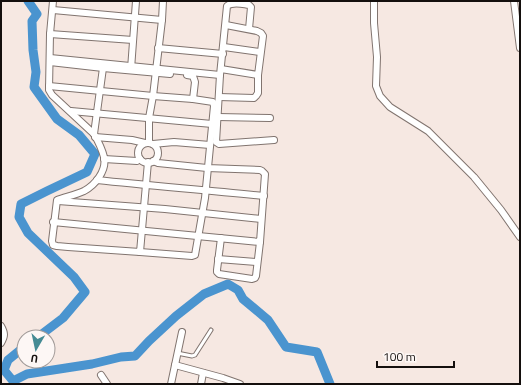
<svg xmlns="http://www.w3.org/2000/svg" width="521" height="385" viewBox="0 0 521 385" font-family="'Titillium Web',sans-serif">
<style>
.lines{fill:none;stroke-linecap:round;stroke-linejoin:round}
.river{stroke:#4a94cf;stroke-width:9}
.service-casing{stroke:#81746f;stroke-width:5}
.minor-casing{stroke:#81746f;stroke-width:8}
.service{stroke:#fff;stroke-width:3}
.minor{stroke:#fff;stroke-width:6}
</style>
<rect width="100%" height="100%" fill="#f6e8e2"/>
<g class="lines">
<g class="river">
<polyline points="28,1 37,14 32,21 33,50 36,72 34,87 57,119 79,135 95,154 87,172 47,191 21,204 19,217 28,233 74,277 85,292 63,318 38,337"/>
<polyline points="24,347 8,360 4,370 13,381 27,374 92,364 121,357 135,356 149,341 176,316 204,294 228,284 238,290 243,299 268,320 286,347 317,352 330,384"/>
</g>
<g class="service-casing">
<polyline id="service" points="177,353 192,356 195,355 211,330"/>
</g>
<g class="minor-casing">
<g id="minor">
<path d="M53,1L50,34L49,90L52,95L94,134C98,141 102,149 104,157C107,171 95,185 84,191C75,195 65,197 57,200L52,241L53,245L57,246L68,247L140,252L148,162"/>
<polyline points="374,1 374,23 377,57 376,86 380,96 390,107 428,131 474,177 501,210 520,237"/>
<polyline points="514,1 520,48"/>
<polyline points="53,10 162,20"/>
<path d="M249,29L251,7L249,5C242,4 233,1 227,6L220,75L216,142L219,144L274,140"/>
<polyline points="50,34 133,40"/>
<polyline points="224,47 260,52"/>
<polyline points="158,48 223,54"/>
<polyline points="50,58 220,75"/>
<polyline points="50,62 103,68 170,74"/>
<polyline points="131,69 136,1"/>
<polyline points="221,69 258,75"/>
<polyline points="187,75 193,76 195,82 193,99"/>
<polyline points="49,86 153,96 193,99 213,102 214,106 205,198 195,255 192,256 140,252"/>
<polyline points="219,97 254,98 256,96 258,93 258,75 263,36 261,33 257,31 226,25"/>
<polyline points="71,111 212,124"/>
<polyline points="218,117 270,118"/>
<polyline points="94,134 103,68"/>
<polyline points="95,137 132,140 145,143"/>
<polyline points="149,143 149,118 153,96 162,20 163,1"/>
<circle cx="148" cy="153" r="10"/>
<polyline points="153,144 174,142 210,145"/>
<polyline points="104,159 137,161 140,159"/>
<path d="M97,180C152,186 208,190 264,196"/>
<polyline points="58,201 165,209 261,219"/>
<polyline points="53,222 260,242 265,174 262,171 260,170 207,168 158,163 153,161"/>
<polyline points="221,238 217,270 217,272 219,274 252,279 255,278 256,276 260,242"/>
<polyline points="218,259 257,262"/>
<path d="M1,326C5,333 5,336 1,343"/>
<polyline points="175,365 223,378 240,384"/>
<polyline points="101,375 107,384"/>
<polyline points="171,384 182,332"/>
<polyline points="201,384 203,373"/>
</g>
</g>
<use href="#service" class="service"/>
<use href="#minor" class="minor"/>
</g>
<rect width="521" height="385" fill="none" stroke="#140f0d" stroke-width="4"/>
<g transform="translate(36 349) rotate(189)"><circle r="19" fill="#fdf7f5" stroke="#a09a98"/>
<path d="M0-3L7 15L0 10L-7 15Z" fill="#458b94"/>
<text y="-6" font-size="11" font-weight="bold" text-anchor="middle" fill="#140f0d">U</text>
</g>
<path d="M377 361v6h77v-6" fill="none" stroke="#140f0d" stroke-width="2"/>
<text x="383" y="361" font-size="12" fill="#140f0d" stroke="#fdf7f5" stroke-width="3" paint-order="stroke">100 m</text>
</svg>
